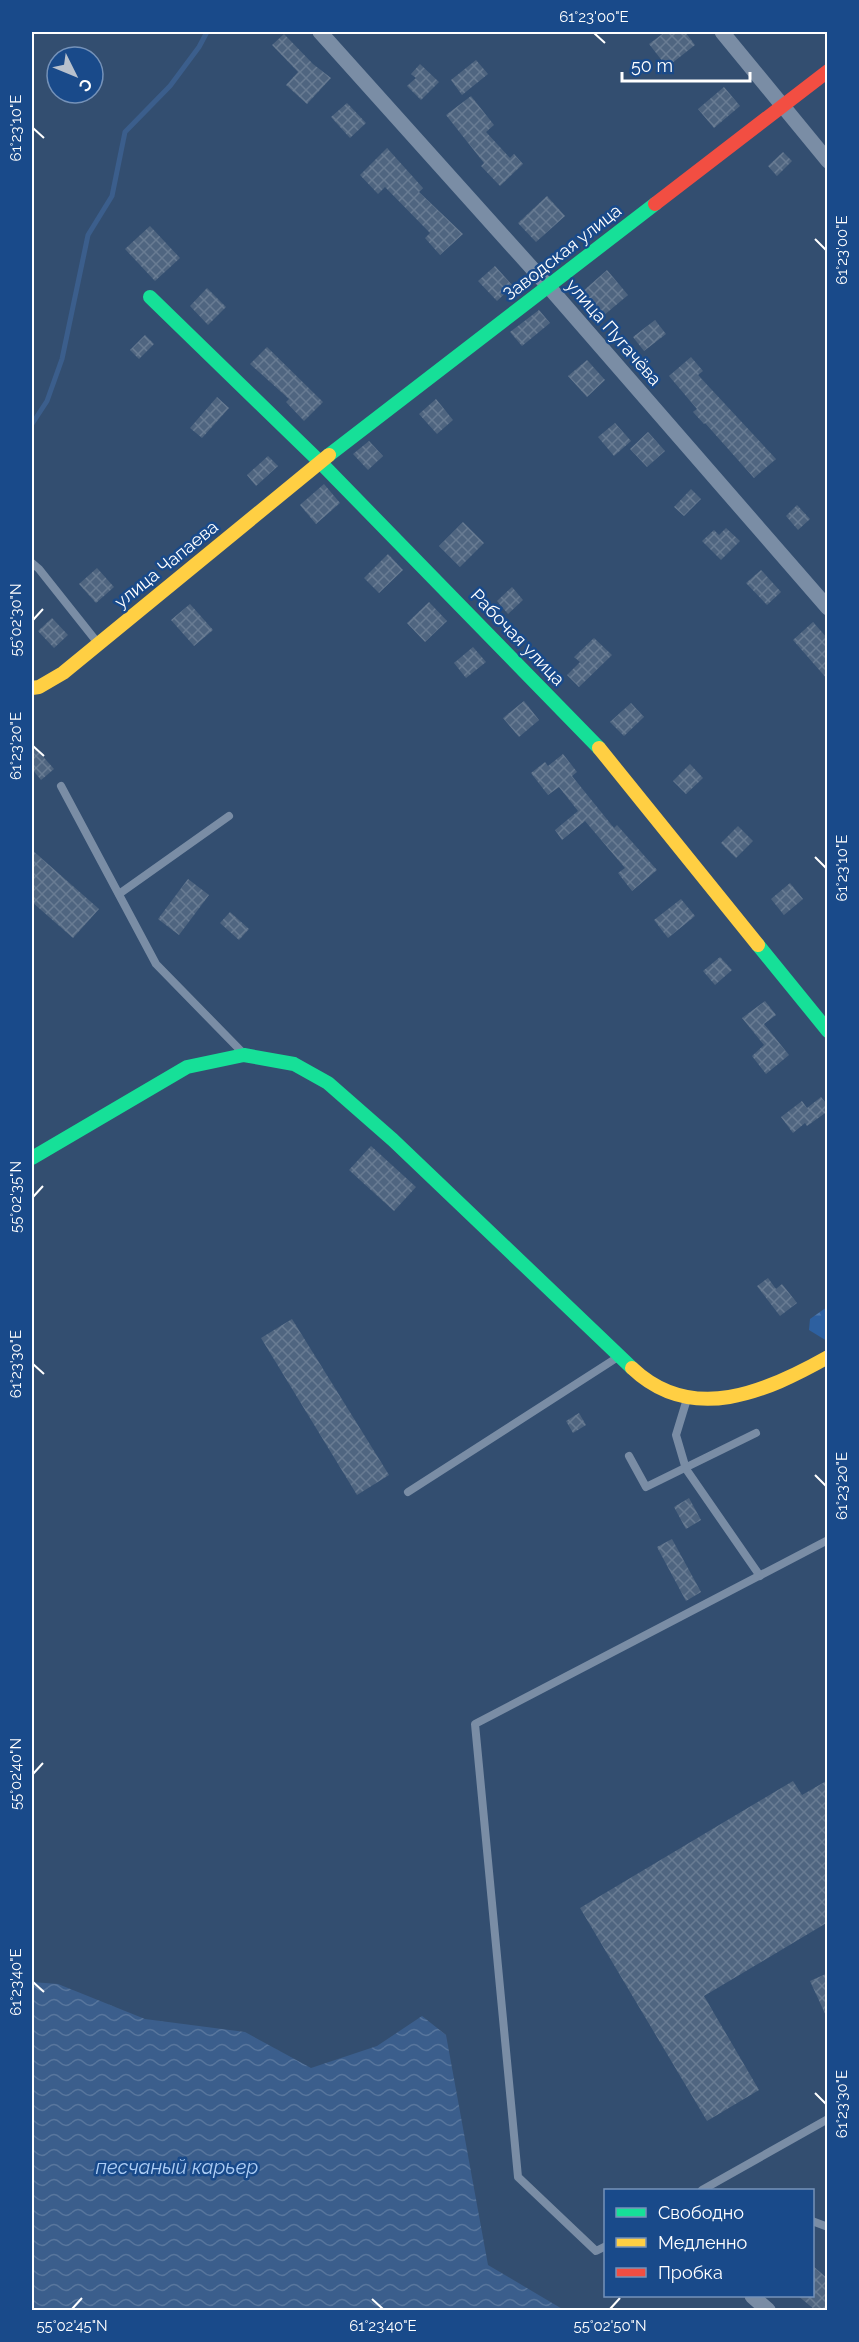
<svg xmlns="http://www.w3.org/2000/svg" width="859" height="2342" viewBox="0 0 859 2342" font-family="Raleway,sans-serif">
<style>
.forest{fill:url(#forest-firs)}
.water{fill:url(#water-waves)}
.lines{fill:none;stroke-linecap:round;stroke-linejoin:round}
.stream{stroke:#3b5e8c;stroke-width:5}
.building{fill:url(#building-cross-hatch)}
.lane{stroke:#7a8da5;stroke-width:8}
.street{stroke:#7a8da5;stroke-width:15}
.fast{stroke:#16e098;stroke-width:14}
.slow{stroke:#ffcf43;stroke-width:14}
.jam{stroke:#f24e42;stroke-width:14}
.ticks{fill:none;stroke:#fff;stroke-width:2}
.labels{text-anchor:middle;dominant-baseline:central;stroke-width:5;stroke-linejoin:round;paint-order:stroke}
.street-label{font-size:18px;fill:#fff;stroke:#194a8a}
.water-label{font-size:20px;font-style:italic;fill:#aecef5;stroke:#194a8a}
.neatline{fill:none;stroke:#fff;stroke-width:2}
.ticks-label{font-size:15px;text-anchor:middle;fill:#fff}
</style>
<defs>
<pattern id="forest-firs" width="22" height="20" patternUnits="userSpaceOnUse" patternTransform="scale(1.5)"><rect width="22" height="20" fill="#2d60a0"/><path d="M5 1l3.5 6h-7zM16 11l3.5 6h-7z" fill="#4c78ae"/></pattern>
<pattern id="water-waves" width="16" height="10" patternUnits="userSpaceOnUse" patternTransform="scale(1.5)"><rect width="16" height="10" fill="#3b5e8c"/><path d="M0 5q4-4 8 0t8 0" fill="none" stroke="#58769d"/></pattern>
<pattern id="building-cross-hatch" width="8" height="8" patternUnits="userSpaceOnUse" patternTransform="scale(1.5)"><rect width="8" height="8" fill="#4f6580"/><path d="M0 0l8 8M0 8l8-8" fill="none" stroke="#697c93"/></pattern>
</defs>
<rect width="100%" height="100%" fill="#334e70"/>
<polygon class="forest" points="827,1307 827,1341 809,1330 810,1319"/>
<polygon class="water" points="32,1982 58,1984 145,2019 245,2032 311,2068 377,2046 422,2016 446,2035 488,2265 564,2310 32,2310"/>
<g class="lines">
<polyline class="stream" points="32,424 47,401 62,359 88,235 112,196 125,132 170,86 199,47 207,32"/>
</g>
<g class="building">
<polygon points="665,32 685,32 695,45 667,67 649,44"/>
<polygon points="284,34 313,64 331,78 307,104 286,85 298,72 272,45"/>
<polygon points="476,60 488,74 462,95 451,80"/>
<polygon points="420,64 439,82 421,100 407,86 416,78 411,74"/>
<polygon points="724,87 740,106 714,128 698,109"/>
<polygon points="471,96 494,125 486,132 510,158 514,154 523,164 500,186 481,166 484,163 446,115"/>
<polygon points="347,103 366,123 350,138 331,117"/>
<polygon points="387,148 423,188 419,192 463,234 440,255 425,238 430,233 385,187 378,194 360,175"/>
<polygon points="783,152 792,161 777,176 768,166"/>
<polygon points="547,196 565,216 536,242 518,223"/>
<polygon points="150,226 180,258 155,281 125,249"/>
<polygon points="495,266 513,286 497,301 478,281"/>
<polygon points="607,270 628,295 603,316 582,292"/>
<polygon points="207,288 226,307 208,325 190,306"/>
<polygon points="539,310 550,323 522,346 510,332"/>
<polygon points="655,320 666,334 644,351 633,337"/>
<polygon points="145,335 154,344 139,359 130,350"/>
<polygon points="267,347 323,402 304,421 286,402 289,399 250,364"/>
<polygon points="691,357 703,371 698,375 776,459 754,478 705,423 704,424 693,412 697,409 669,376"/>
<polygon points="587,360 605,380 587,397 568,376"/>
<polygon points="217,397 229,408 202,438 190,428"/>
<polygon points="436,399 453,420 437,434 419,414"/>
<polygon points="615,423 631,441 614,456 598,437"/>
<polygon points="648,432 665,451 647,467 630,449"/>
<polygon points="369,441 383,456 368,470 353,454"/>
<polygon points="268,456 278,466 256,486 247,475"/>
<polygon points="324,484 340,503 316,524 300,505"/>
<polygon points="691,489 701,499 684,516 674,507"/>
<polygon points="797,505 810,519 798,530 786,516"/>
<polygon points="463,522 484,543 460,567 439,546"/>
<polygon points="726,528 740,541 721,560 702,541 714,530 719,535"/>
<polygon points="388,554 403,570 379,593 364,578"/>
<polygon points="97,568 114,587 96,603 79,584"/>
<polygon points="761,570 781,592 767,605 746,583"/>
<polygon points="512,587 523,600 508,614 497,601"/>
<polygon points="429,602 447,621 425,642 407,623"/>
<polygon points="190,604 213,630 194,646 171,620"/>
<polygon points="52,618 68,635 54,648 38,631"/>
<polygon points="813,622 828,639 828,680 793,640"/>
<polygon points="594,638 612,655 579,687 567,675 580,662 574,657"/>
<polygon points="473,647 486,662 466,678 454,663"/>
<polygon points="524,701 539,720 519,737 503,718"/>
<polygon points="631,703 644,717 624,736 610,722"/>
<polygon points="32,744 54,769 41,780 32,769"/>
<polygon points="563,754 577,772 572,776 614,828 617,825 657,870 632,891 618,873 625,868 585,821 562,840 555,830 578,811 559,787 548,795 531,773 545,762 548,766"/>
<polygon points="690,764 703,778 686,794 673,781"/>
<polygon points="738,826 753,841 736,858 721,843"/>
<polygon points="32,850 99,909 73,938 32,902"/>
<polygon points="188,879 209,895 179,935 158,919"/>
<polygon points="790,883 803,899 784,915 771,899"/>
<polygon points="681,899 695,916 668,938 654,920"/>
<polygon points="230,912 249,929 239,940 220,923"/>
<polygon points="720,957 732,970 715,985 703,971"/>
<polygon points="765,1001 776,1015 764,1024 789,1055 766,1074 752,1056 764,1045 742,1018"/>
<polygon points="821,1097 828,1106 828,1111 807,1126 805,1123 793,1133 781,1117 802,1101 807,1108"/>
<polygon points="371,1146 416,1187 394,1211 349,1170"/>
<polygon points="768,1278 776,1289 782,1284 797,1303 780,1316 757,1286"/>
<polygon points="292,1319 389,1475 357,1495 261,1338"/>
<polygon points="579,1413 586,1425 573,1433 566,1421"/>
<polygon points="689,1498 701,1520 686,1529 674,1507"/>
<polygon points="672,1539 701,1592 686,1601 657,1547"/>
<polygon points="828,1780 828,1922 704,1996 759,2090 707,2121 580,1908 793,1781 802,1795"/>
<polygon points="828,1973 828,2020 810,1981"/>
<polygon points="813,2266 828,2279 828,2310 815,2310 797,2295 813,2295"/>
</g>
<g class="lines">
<g class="lane">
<polyline points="32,563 39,569 97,642"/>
<polyline points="61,786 156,964 243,1053"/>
<polyline points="119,894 229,816"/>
<polyline points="687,1399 676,1435 686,1469 760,1576"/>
<polyline points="629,1456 646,1487 756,1433"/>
<polyline points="408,1492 618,1357"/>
<polyline points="702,2190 828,2119"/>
<polyline points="812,2221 828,2227"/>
<polyline points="606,2246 596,2251 518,2177 475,1724 828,1540"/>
</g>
<g class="street">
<polyline points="320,32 548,286 828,608"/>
<polyline points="722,32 828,161"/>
<polyline points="752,2296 768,2310"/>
</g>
<g class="fast">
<polyline points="150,297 320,462 599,748"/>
<polyline points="329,455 655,204"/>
<polyline points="758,945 828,1031"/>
<polyline points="32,1158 187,1067 244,1055 294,1064 328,1083 393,1140 632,1368"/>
</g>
<g class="slow">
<polyline points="32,688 39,687 63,673 329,455"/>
<polyline points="599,748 758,945"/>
<path d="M632,1368C692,1425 766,1392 828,1357"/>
</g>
<polyline class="jam" points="655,204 828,71"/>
</g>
<path class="ticks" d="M594,33L605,43M33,128L44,138M815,239L826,250M33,620L43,609M33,746L44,756M815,857L826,868M33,1197L43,1186M33,1364L44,1374M815,1475L826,1486M33,1774L43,1763M33,1982L44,1992M815,2093L826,2104M372,2299L383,2309M72,2309L82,2298M610,2309L620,2298"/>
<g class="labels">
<g class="street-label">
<text transform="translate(562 252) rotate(-38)">Заводская улица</text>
<text transform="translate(614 332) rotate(49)">улица Пугачёва</text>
<text transform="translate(166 564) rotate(-39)">улица Чапаева</text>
<text transform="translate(518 637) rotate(46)">Рабочая улица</text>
</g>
<g class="water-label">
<text x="177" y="2167">песчаный карьер</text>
</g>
</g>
<rect width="859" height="2342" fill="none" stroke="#194a8a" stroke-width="66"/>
<rect x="604" y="2189" width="210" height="108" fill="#194a8a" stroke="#7592b9" stroke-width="1.5"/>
<rect x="616" y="2208" width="30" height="9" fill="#16e098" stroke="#7592b9" stroke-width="1.5"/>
<text x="658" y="2219" font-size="18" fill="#ffffff">Свободно</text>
<rect x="616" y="2238" width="30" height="9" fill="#ffcf43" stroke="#7592b9" stroke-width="1.5"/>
<text x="658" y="2249" font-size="18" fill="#ffffff">Медленно</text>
<rect x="616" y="2268" width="30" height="9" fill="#f24e42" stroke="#7592b9" stroke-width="1.5"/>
<text x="658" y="2279" font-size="18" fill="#ffffff">Пробка</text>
<g transform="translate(75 75) rotate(133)"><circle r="28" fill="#194a8a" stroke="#7592b9" stroke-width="1.5"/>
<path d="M0-4.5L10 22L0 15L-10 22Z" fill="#b8c1cd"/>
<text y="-9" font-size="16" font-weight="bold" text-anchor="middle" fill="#ffffff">С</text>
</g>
<path d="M622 72v9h128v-9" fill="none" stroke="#ffffff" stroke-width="3"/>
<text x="631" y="72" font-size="18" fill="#ffffff" stroke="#194a8a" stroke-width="4.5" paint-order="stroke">50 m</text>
<rect x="33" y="33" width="793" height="2276" class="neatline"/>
<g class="ticks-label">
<text x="594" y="22">61°23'00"E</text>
<text transform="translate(16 128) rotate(-90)" y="5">61°23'10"E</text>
<text transform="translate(842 250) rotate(-90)" y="5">61°23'00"E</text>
<text transform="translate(16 620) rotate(-90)" y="5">55°02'30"N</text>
<text transform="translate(16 746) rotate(-90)" y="5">61°23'20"E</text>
<text transform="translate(842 868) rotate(-90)" y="5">61°23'10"E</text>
<text transform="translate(16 1197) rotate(-90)" y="5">55°02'35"N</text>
<text transform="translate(16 1364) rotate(-90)" y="5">61°23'30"E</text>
<text transform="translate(842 1486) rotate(-90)" y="5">61°23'20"E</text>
<text transform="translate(16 1774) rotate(-90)" y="5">55°02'40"N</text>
<text transform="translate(16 1982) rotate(-90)" y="5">61°23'40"E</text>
<text transform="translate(842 2104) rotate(-90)" y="5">61°23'30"E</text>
<text x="72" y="2331">55°02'45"N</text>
<text x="383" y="2331">61°23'40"E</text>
<text x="610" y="2331">55°02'50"N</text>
</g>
</svg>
